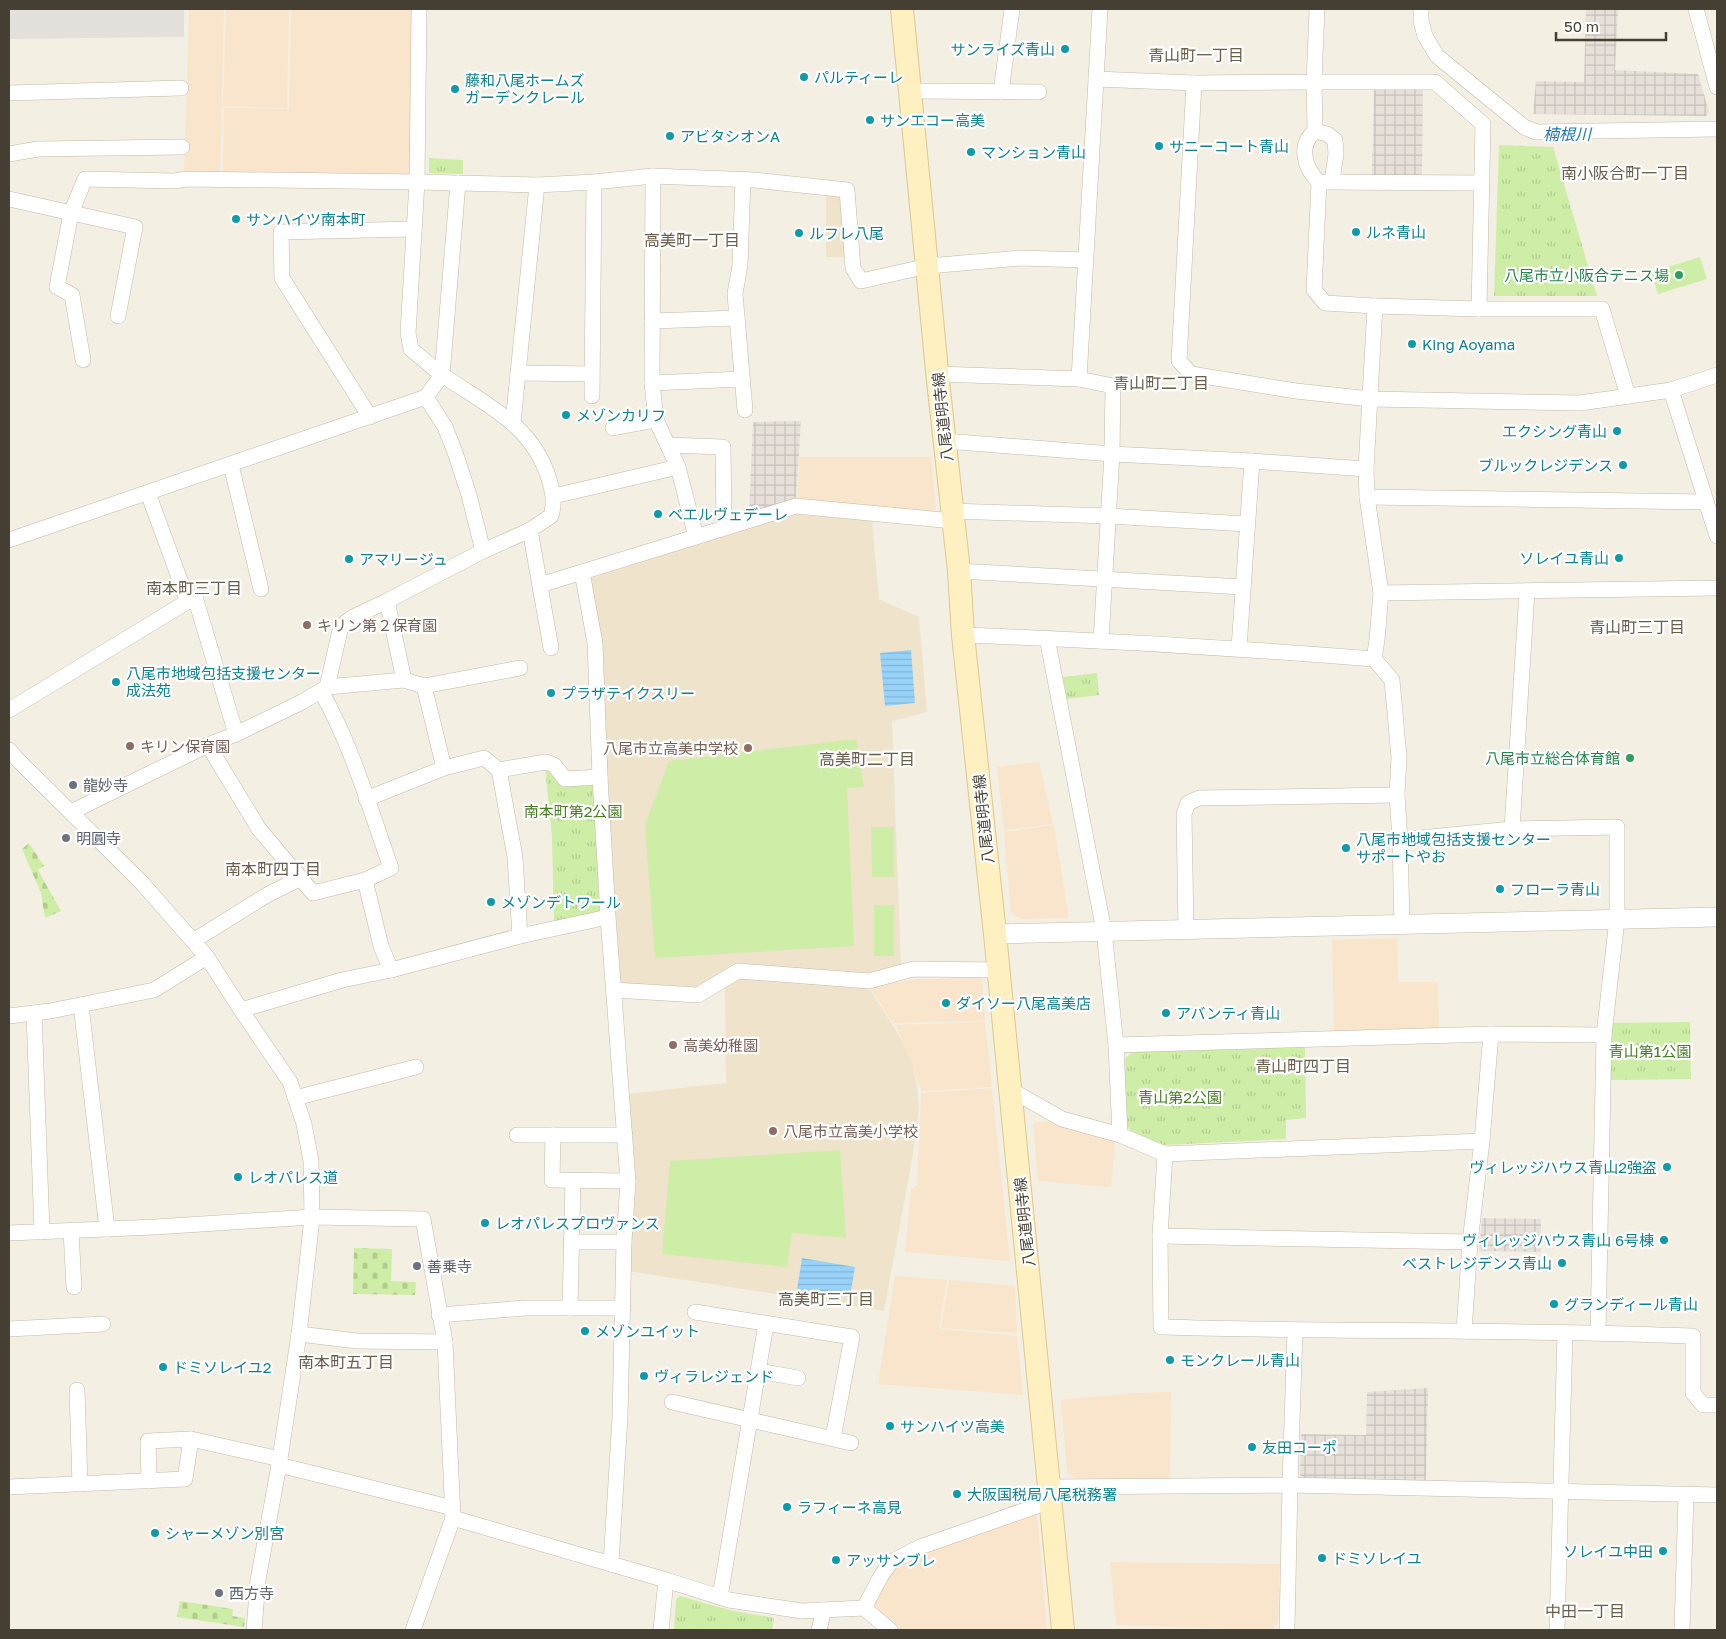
<svg xmlns="http://www.w3.org/2000/svg" width="1726" height="1639" viewBox="0 0 1726 1639" font-family="'Golos Text','Noto Sans JP',sans-serif">
<style>
.commercial{fill:#f9e5cb}
.industrial{fill:url(#industrial-grid)}
.education{fill:#efe4cb}
.green{fill:#ceeda7}
.cemetery{fill:url(#cemetery-stones)}
.park{fill:url(#park-tufts)}
.parking{fill:#e4e1dc}
.water{fill:url(#water-rules)}
.lines{fill:none;stroke-linecap:round;stroke-linejoin:round}
.minor-casing{stroke:#c3b9a8;stroke-width:16}
.tertiary-casing{stroke:#c3b9a8;stroke-width:20}
.secondary-casing{stroke:#dcc78f;stroke-width:24}
.minor{stroke:#fff;stroke-width:15}
.tertiary{stroke:#fff;stroke-width:19}
.secondary{stroke:#fff0c2;stroke-width:22}
.culture-dot{fill:#0f9aa8;stroke:#fff;stroke-width:2}
.leisure-dot{fill:#2e9e5b;stroke:#fff;stroke-width:2}
.education-dot{fill:#8d6e63;stroke:#fff;stroke-width:2}
.worship-dot{fill:#6b7280;stroke:#fff;stroke-width:2}
.labels{text-anchor:middle;dominant-baseline:central;stroke-width:4.5;stroke-linejoin:round;paint-order:stroke}
.culture-label{font-size:15px;fill:#0d838f;stroke:#fff;text-anchor:start}
.leisure-label{font-size:15px;fill:#27864d;stroke:#fff;text-anchor:end}
.street-label{font-size:15px;fill:#463f33;stroke:#fff}
.education-label{font-size:15px;fill:#785e54;stroke:#fff;text-anchor:start}
.worship-label{font-size:15px;fill:#5b616d;stroke:#fff;text-anchor:start}
.park-label{font-size:15px;fill:#447e20;stroke:#fff}
.neighbourhood-label{font-size:16px;fill:#6a5d49;stroke:#fff}
.water-label{font-size:16px;font-style:italic;fill:#1f78b5;stroke:#fff}
</style>
<defs>
<pattern id="industrial-grid" width="8" height="8" patternUnits="userSpaceOnUse" patternTransform="scale(1.25)"><rect width="8" height="8" fill="#e6e0d9"/><path d="M0 4h8M4 0v8" fill="none" stroke="#c7c1bb"/></pattern>
<pattern id="cemetery-stones" width="16" height="16" patternUnits="userSpaceOnUse" patternTransform="scale(1.25)"><rect width="16" height="16" fill="#ceeda7"/><path d="M2 7V4a2 2 0 0 1 4 0v3zM10 15v-3a2 2 0 0 1 4 0v3z" fill="#b2cc90"/></pattern>
<pattern id="park-tufts" width="24" height="20" patternUnits="userSpaceOnUse" patternTransform="scale(1.25)"><rect width="24" height="20" fill="#ceeda7"/><path d="M3 7l-1-3M5 7V3M7 7l1-3M15 17l-1-3M17 17v-4M19 17l1-3" fill="none" stroke="#b2cc90"/></pattern>
<pattern id="water-rules" width="6" height="5" patternUnits="userSpaceOnUse" patternTransform="scale(1.25)"><rect width="6" height="5" fill="#98d2f8"/><path d="M0 2.5h6" fill="none" stroke="#84b5d5"/></pattern>
</defs>
<rect width="100%" height="100%" fill="#f4efe3"/>
<g class="commercial">
<polygon points="189,9 224,9 220,174 184,173"/>
<polygon points="226,9 289,9 287,108 223,106"/>
<polygon points="291,9 414,9 410,173 407,177 223,174 224,108 289,109"/>
<polygon points="800,457 931,457 936,508 931,513 797,500"/>
<polygon points="1039,762 1053,824 1004,830 997,767"/>
<polygon points="1054,825 1069,918 1020,919 1011,912 1004,832"/>
<polygon points="1397,938 1398,982 1438,982 1439,1029 1334,1032 1332,940"/>
<polygon points="982,978 985,1021 893,1023 870,987 918,979"/>
<polygon points="985,1022 992,1087 922,1091 896,1025"/>
<polygon points="992,1088 1010,1261 905,1252 911,1189 917,1185 921,1093"/>
<polygon points="1049,1121 1060,1126 1115,1141 1111,1187 1038,1181 1033,1123"/>
<polygon points="895,1276 947,1280 939,1329 1017,1336 1023,1395 878,1384"/>
<polygon points="949,1280 1015,1286 1017,1333 941,1328"/>
<polygon points="1171,1392 1170,1479 1075,1478 1067,1471 1061,1400 1134,1393"/>
<polygon points="1037,1513 1047,1630 899,1630 872,1610 887,1575 899,1564 920,1551"/>
<polygon points="1110,1562 1280,1564 1278,1622 1272,1630 1116,1625"/>
</g>
<g class="industrial">
<polygon points="1586,9 1618,9 1615,70 1698,74 1709,111 1706,116 1533,114 1536,81 1584,82"/>
<polygon points="1374,88 1423,88 1422,176 1372,175"/>
<polygon points="801,421 796,500 749,515 753,422"/>
<polygon points="1482,1218 1541,1219 1541,1252 1479,1251"/>
<polygon points="1428,1388 1426,1481 1307,1481 1300,1475 1301,1434 1366,1435 1367,1392"/>
</g>
<g class="education">
<polygon points="826,191 845,195 844,257 826,257"/>
<polygon points="790,514 872,520 879,599 919,617 927,712 892,721 901,967 862,976 737,965 697,990 620,986 589,579"/>
<polygon points="738,977 868,986 900,1037 912,1063 917,1085 919,1108 913,1154 884,1311 627,1271 627,1094 726,1083 725,984"/>
</g>
<g class="green">
<polygon points="1700,257 1707,279 1658,294 1651,272"/>
<polygon points="856,739 864,787 847,788 854,946 655,958 645,825 669,761"/>
<polygon points="871,827 894,827 894,877 872,877"/>
<rect x="874" y="905" width="20" height="51"/>
<polygon points="840,1150 846,1238 792,1233 787,1267 662,1254 670,1161"/>
</g>
<g class="cemetery">
<polygon points="29,843 44,866 38,870 61,911 45,918 41,893 22,849"/>
<polygon points="354,1248 392,1249 391,1281 416,1282 415,1295 353,1294"/>
<polygon points="180,1601 233,1609 232,1616 245,1618 244,1627 177,1617"/>
</g>
<g class="park">
<polygon points="1499,145 1553,147 1597,296 1494,296"/>
<polygon points="429,158 463,160 463,174 429,173"/>
<polygon points="1097,673 1099,695 1067,699 1063,677"/>
<polygon points="545,767 593,783 600,915 554,923 552,836"/>
<polygon points="1690,1022 1691,1079 1611,1080 1610,1023"/>
<polygon points="1305,1047 1306,1118 1286,1120 1286,1139 1165,1145 1131,1132 1126,1124 1125,1059 1132,1052"/>
<polygon points="680,1596 729,1610 774,1618 772,1630 674,1630 676,1599"/>
</g>
<polygon class="parking" points="9,9 184,9 184,37 9,39"/>
<g class="water">
<polygon points="911,650 915,703 885,706 880,653"/>
<polygon points="802,1258 855,1267 850,1297 797,1289"/>
</g>
<g class="lines">
<g class="minor-casing">
<g id="minor">
<polyline points="1421,9 1421,21 1425,36 1437,56 1524,127 1536,132 1717,129"/>
<polyline points="1696,9 1717,87"/>
<polyline points="1096,79 1194,83 1314,82 1317,9"/>
<polyline points="1194,83 1179,361 1191,374 1296,391 1370,399 1580,403 1671,390 1717,375"/>
<polyline points="910,91 1039,92"/>
<polyline points="1001,92 1012,9"/>
<polyline points="9,93 181,88"/>
<polyline points="1315,131 1314,82 1435,82 1483,124 1479,309"/>
<polyline points="9,154 38,149 182,147"/>
<polyline points="653,176 652,383 656,420"/>
<polyline points="743,179 740,265 735,294 745,410"/>
<path d="M1332,181L1336,154L1335,140L1327,134L1315,131C1298,145 1304,168 1319,182L1482,183"/>
<polyline points="1319,182 1314,290 1325,303 1375,306"/>
<polyline points="9,199 135,227 118,316"/>
<polyline points="652,321 737,318"/>
<polyline points="83,360 72,295 57,287 71,213 85,179 174,181 187,179 417,182 537,185 594,182 653,176 754,180 847,190 853,268 861,281 928,266 1020,258 1085,260"/>
<polyline points="518,373 592,374"/>
<polyline points="937,374 1079,379 1113,386 1112,454 1101,641"/>
<polyline points="1079,379 1100,9"/>
<polyline points="652,383 742,379"/>
<polyline points="1671,390 1717,536"/>
<polyline points="592,396 594,182"/>
<polyline points="426,397 445,427 455,452 469,495 483,551"/>
<polyline points="370,417 282,278 281,232 414,229"/>
<polyline points="513,423 537,185"/>
<polyline points="613,428 656,420 678,467 696,537"/>
<polyline points="945,441 1112,454 1252,461 1366,469"/>
<polyline points="668,445 723,447 724,528"/>
<polyline points="231,465 261,589"/>
<polyline points="148,493 188,602"/>
<polyline points="554,496 678,467"/>
<polyline points="1367,497 1706,502"/>
<polyline points="951,511 1108,516 1247,524"/>
<polyline points="530,530 551,648"/>
<polyline points="9,540 426,397 442,375 458,183"/>
<polyline points="959,571 1243,587"/>
<polyline points="582,572 595,643 600,777 608,917 628,1181 624,1242 620,1417 611,1564"/>
<polyline points="540,585 796,506 953,521"/>
<polyline points="1381,593 1717,588"/>
<polyline points="387,601 404,680"/>
<path d="M963,635C1100,640 1237,648 1374,659L1392,680L1399,757L1397,795L1400,840L1402,925"/>
<polyline points="1047,638 1104,931 1116,1045 1120,1135"/>
<polyline points="1239,648 1252,461"/>
<polyline points="1374,659 1377,640 1381,593 1367,497 1366,469 1375,306 1479,309 1602,309 1628,396"/>
<polyline points="424,686 444,768"/>
<polyline points="327,687 404,680 424,686 520,668"/>
<path d="M321,691C352,746 370,809 391,868L365,880"/>
<polyline points="9,710 195,597 236,734 208,745 71,812"/>
<path d="M236,734L302,702L327,687L341,626L353,617L387,601L481,552L530,530L551,516C555,502 553,493 549,479C532,424 487,406 444,376C432,368 422,358 411,349L408,333L417,182L419,9"/>
<polyline points="208,745 259,829 313,893 365,880 381,946 391,970"/>
<polyline points="9,750 16,758 142,883 207,957 241,1010 290,1082 304,1124 311,1161 312,1217 309,1246 299,1334 279,1465 258,1580 254,1630"/>
<polyline points="499,770 515,857 520,936"/>
<polyline points="366,799 444,768 484,758 499,770 546,762 554,765 565,779 600,777"/>
<polyline points="1512,829 1527,591"/>
<polyline points="1400,840 1512,829 1617,827 1617,919 1604,1035 1598,1332"/>
<polyline points="1186,929 1184,814 1188,803 1199,798 1397,795"/>
<polyline points="193,941 267,895 301,878"/>
<polyline points="614,990 698,995 738,971 869,981 913,969 999,970"/>
<polyline points="81,1005 107,1229"/>
<polyline points="241,1010 342,980 391,970 520,936 608,917"/>
<polyline points="34,1013 42,1232"/>
<polyline points="9,1016 50,1011 154,990 207,957"/>
<polyline points="1116,1045 1491,1034 1604,1035"/>
<polyline points="1011,1090 1062,1119 1120,1135 1165,1154 1482,1141"/>
<polyline points="295,1098 416,1067"/>
<polyline points="517,1135 625,1135"/>
<polyline points="553,1135 552,1180 628,1181"/>
<path d="M1165,1154L1160,1236L1161,1327C1338,1332 1516,1329 1693,1336V1393L1703,1405H1717"/>
<polyline points="71,1231 74,1287"/>
<polyline points="9,1233 155,1227 312,1217 423,1219 445,1342 453,1518 413,1630"/>
<polyline points="1160,1236 1470,1242"/>
<polyline points="571,1242 624,1242"/>
<polyline points="570,1308 573,1181"/>
<polyline points="695,1312 852,1337 833,1438"/>
<polyline points="439,1315 525,1308 623,1308"/>
<polyline points="9,1329 103,1324"/>
<polyline points="1464,1331 1470,1242 1482,1141 1491,1034"/>
<polyline points="299,1334 357,1341 445,1342"/>
<polyline points="759,1371 798,1378"/>
<polyline points="77,1390 80,1484"/>
<polyline points="672,1402 851,1443"/>
<polyline points="279,1465 453,1508"/>
<polyline points="149,1481 148,1441 191,1439"/>
<polyline points="9,1487 185,1479 191,1439 280,1459"/>
<polyline points="1050,1487 1290,1485 1717,1495"/>
<polyline points="453,1518 666,1580 729,1600 802,1611 864,1608 890,1630"/>
<polyline points="720,1597 766,1324"/>
<polyline points="864,1608 881,1576 891,1562 920,1547 1051,1501"/>
<polyline points="661,1630 666,1580"/>
<polyline points="819,1630 824,1610"/>
<polyline points="1287,1630 1290,1485 1295,1330"/>
<polyline points="1557,1630 1565,1333"/>
<polyline points="1682,1630 1686,1495"/>
</g>
</g>
<g class="tertiary-casing">
<polyline id="tertiary" points="995,934 1717,917"/>
</g>
<g class="secondary-casing">
<polyline id="secondary" points="902,9 938,381 959,571 963,635 995,934 1063,1630"/>
</g>
<use href="#minor" class="minor"/>
<use href="#tertiary" class="tertiary"/>
<use href="#secondary" class="secondary"/>
</g>
<g class="culture-dot">
<circle cx="1065" cy="49" r="5"/>
<circle cx="804" cy="77" r="5"/>
<circle cx="455" cy="89" r="5"/>
<circle cx="870" cy="120" r="5"/>
<circle cx="670" cy="136" r="5"/>
<circle cx="1159" cy="146" r="5"/>
<circle cx="971" cy="152" r="5"/>
<circle cx="236" cy="219" r="5"/>
<circle cx="1356" cy="232" r="5"/>
<circle cx="799" cy="233" r="5"/>
<circle cx="1412" cy="344" r="5"/>
<circle cx="566" cy="415" r="5"/>
<circle cx="1617" cy="431" r="5"/>
<circle cx="1623" cy="465" r="5"/>
<circle cx="658" cy="514" r="5"/>
<circle cx="1619" cy="558" r="5"/>
<circle cx="349" cy="559" r="5"/>
<circle cx="116" cy="682" r="5"/>
<circle cx="551" cy="693" r="5"/>
<circle cx="1346" cy="848" r="5"/>
<circle cx="1500" cy="889" r="5"/>
<circle cx="491" cy="902" r="5"/>
<circle cx="946" cy="1003" r="5"/>
<circle cx="1166" cy="1013" r="5"/>
<circle cx="1667" cy="1167" r="5"/>
<circle cx="238" cy="1177" r="5"/>
<circle cx="485" cy="1223" r="5"/>
<circle cx="1664" cy="1240" r="5"/>
<circle cx="1562" cy="1263" r="5"/>
<circle cx="1554" cy="1304" r="5"/>
<circle cx="585" cy="1331" r="5"/>
<circle cx="1170" cy="1360" r="5"/>
<circle cx="163" cy="1367" r="5"/>
<circle cx="644" cy="1376" r="5"/>
<circle cx="890" cy="1426" r="5"/>
<circle cx="1252" cy="1447" r="5"/>
<circle cx="957" cy="1494" r="5"/>
<circle cx="787" cy="1507" r="5"/>
<circle cx="155" cy="1533" r="5"/>
<circle cx="1663" cy="1551" r="5"/>
<circle cx="1322" cy="1558" r="5"/>
<circle cx="836" cy="1560" r="5"/>
</g>
<g class="leisure-dot">
<circle cx="1679" cy="275" r="5"/>
<circle cx="1630" cy="758" r="5"/>
</g>
<g class="education-dot">
<circle cx="307" cy="625" r="5"/>
<circle cx="130" cy="746" r="5"/>
<circle cx="748" cy="748" r="5"/>
<circle cx="673" cy="1045" r="5"/>
<circle cx="773" cy="1131" r="5"/>
</g>
<g class="worship-dot">
<circle cx="73" cy="785" r="5"/>
<circle cx="66" cy="838" r="5"/>
<circle cx="417" cy="1266" r="5"/>
<circle cx="219" cy="1593" r="5"/>
</g>
<g class="labels">
<g class="culture-label">
<text x="1055" y="49" text-anchor="end">サンライズ青山</text>
<text x="814" y="77">パルティーレ</text>
<text x="465" y="80">藤和八尾ホームズ<tspan x="465" dy="17">ガーデンクレール</tspan></text>
<text x="880" y="120">サンエコー高美</text>
<text x="680" y="136">アビタシオンA</text>
<text x="1169" y="146">サニーコート青山</text>
<text x="981" y="152">マンション青山</text>
<text x="246" y="219">サンハイツ南本町</text>
<text x="1366" y="232">ルネ青山</text>
<text x="809" y="233">ルフレ八尾</text>
<text x="1422" y="344">King Aoyama</text>
<text x="576" y="415">メゾンカリフ</text>
<text x="1607" y="431" text-anchor="end">エクシング青山</text>
<text x="1613" y="465" text-anchor="end">ブルックレジデンス</text>
<text x="668" y="514">ベエルヴェデーレ</text>
<text x="1609" y="558" text-anchor="end">ソレイユ青山</text>
<text x="359" y="559">アマリージュ</text>
<text x="126" y="673">八尾市地域包括支援センター<tspan x="126" dy="17">成法苑</tspan></text>
<text x="561" y="693">プラザテイクスリー</text>
<text x="1356" y="839">八尾市地域包括支援センター<tspan x="1356" dy="17">サポートやお</tspan></text>
<text x="1510" y="889">フローラ青山</text>
<text x="501" y="902">メゾンデトワール</text>
<text x="956" y="1003">ダイソー八尾高美店</text>
<text x="1176" y="1013">アバンティ青山</text>
<text x="1657" y="1167" text-anchor="end">ヴィレッジハウス青山2強盗</text>
<text x="248" y="1177">レオパレス道</text>
<text x="495" y="1223">レオパレスプロヴァンス</text>
<text x="1654" y="1240" text-anchor="end">ヴィレッジハウス青山 6号棟</text>
<text x="1552" y="1263" text-anchor="end">ベストレジデンス青山</text>
<text x="1564" y="1304">グランディール青山</text>
<text x="595" y="1331">メゾンユイット</text>
<text x="1180" y="1360">モンクレール青山</text>
<text x="173" y="1367">ドミソレイユ2</text>
<text x="654" y="1376">ヴィラレジェンド</text>
<text x="900" y="1426">サンハイツ高美</text>
<text x="1262" y="1447">友田コーポ</text>
<text x="967" y="1494">大阪国税局八尾税務署</text>
<text x="797" y="1507">ラフィーネ高見</text>
<text x="165" y="1533">シャーメゾン別宮</text>
<text x="1653" y="1551" text-anchor="end">ソレイユ中田</text>
<text x="1332" y="1558">ドミソレイユ</text>
<text x="846" y="1560">アッサンブレ</text>
</g>
<g class="leisure-label">
<text x="1669" y="275">八尾市立小阪合テニス場</text>
<text x="1620" y="758">八尾市立総合体育館</text>
</g>
<g class="street-label">
<text transform="translate(942 417) rotate(-96)">八尾道明寺線</text>
<text transform="translate(983 819) rotate(-96)">八尾道明寺線</text>
<text transform="translate(1024 1222) rotate(-96)">八尾道明寺線</text>
</g>
<g class="education-label">
<text x="317" y="625">キリン第２保育園</text>
<text x="140" y="746">キリン保育園</text>
<text x="738" y="748" text-anchor="end">八尾市立高美中学校</text>
<text x="683" y="1045">高美幼稚園</text>
<text x="783" y="1131">八尾市立高美小学校</text>
</g>
<g class="worship-label">
<text x="83" y="785">龍妙寺</text>
<text x="76" y="838">明圓寺</text>
<text x="427" y="1266">善乗寺</text>
<text x="229" y="1593">西方寺</text>
</g>
<g class="park-label">
<text x="573" y="811">南本町第2公園</text>
<text x="1650" y="1051">青山第1公園</text>
<text x="1180" y="1097">青山第2公園</text>
</g>
<g class="neighbourhood-label">
<text x="1196" y="55">青山町一丁目</text>
<text x="1625" y="173">南小阪合町一丁目</text>
<text x="692" y="240">高美町一丁目</text>
<text x="1161" y="383">青山町二丁目</text>
<text x="194" y="588">南本町三丁目</text>
<text x="1637" y="627">青山町三丁目</text>
<text x="867" y="759">高美町二丁目</text>
<text x="273" y="869">南本町四丁目</text>
<text x="1303" y="1066">青山町四丁目</text>
<text x="826" y="1299">高美町三丁目</text>
<text x="346" y="1362">南本町五丁目</text>
<text x="1585" y="1611">中田一丁目</text>
</g>
<g class="water-label">
<text x="1567" y="134">楠根川</text>
</g>
</g>
<rect width="1726" height="1639" fill="none" stroke="#463f33" stroke-width="20"/>
<path d="M1556 32v8h110v-8" fill="none" stroke="#463f33" stroke-width="2.5"/>
<text x="1564" y="32" font-size="15" fill="#463f33" stroke="#ffffff" stroke-width="4" paint-order="stroke">50 m</text>
</svg>
